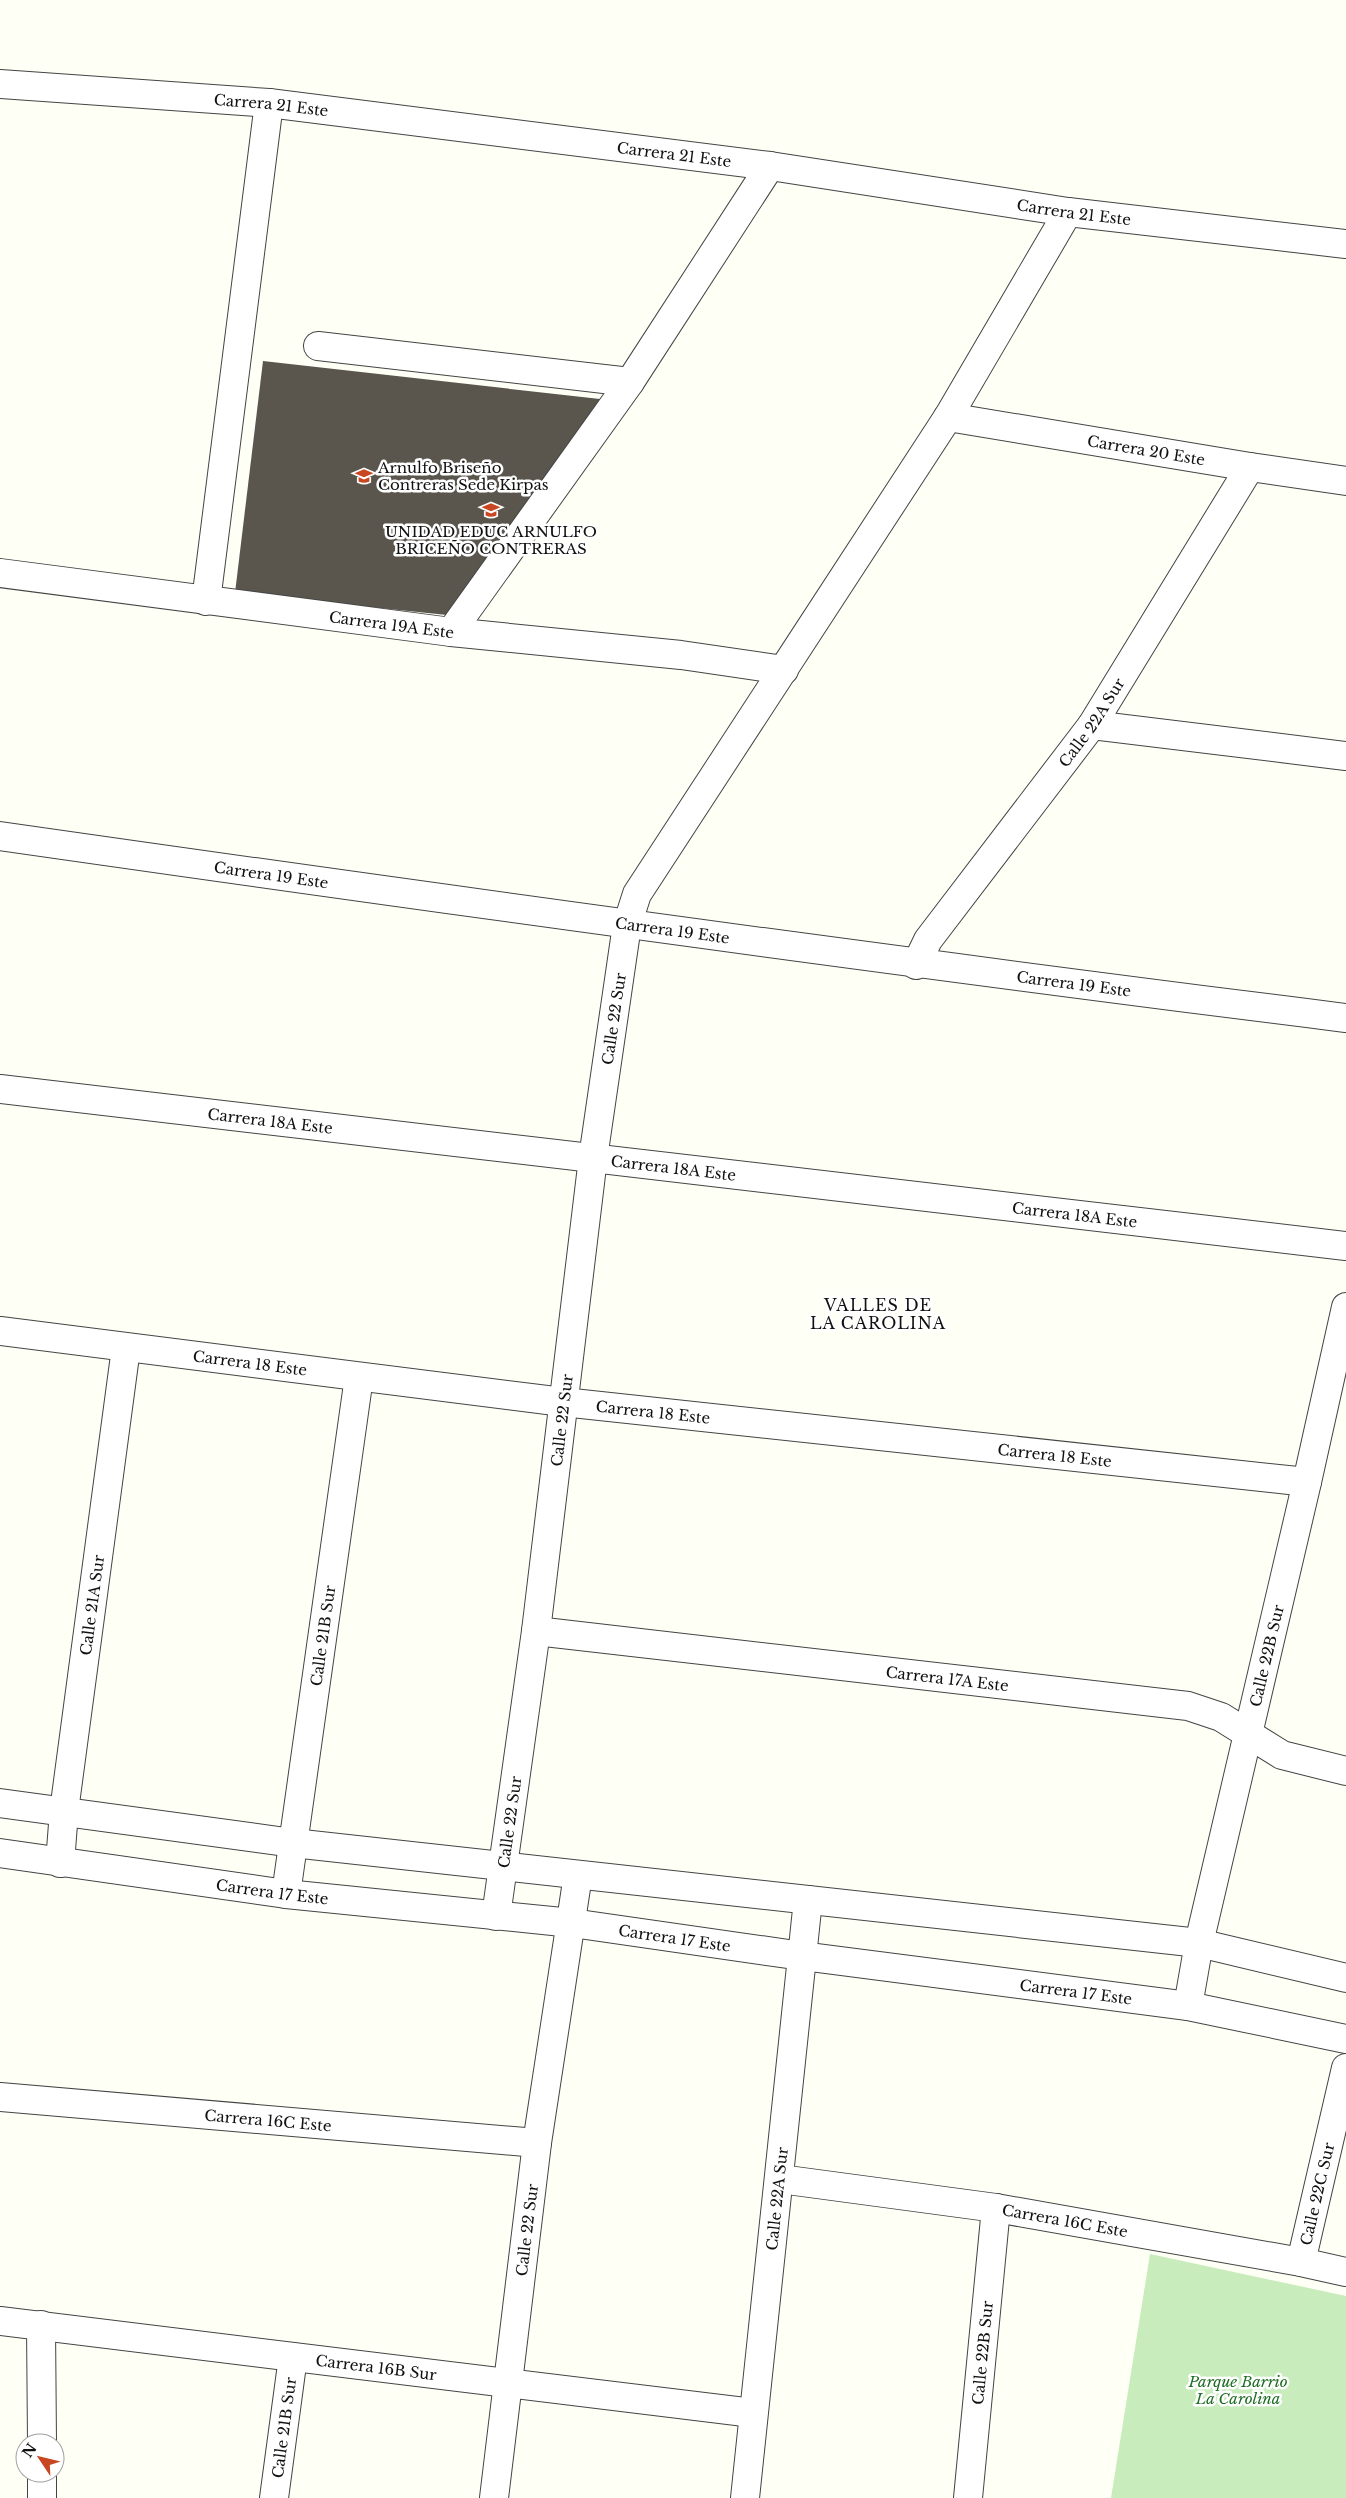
<svg xmlns="http://www.w3.org/2000/svg" width="1346" height="2498" viewBox="0 0 1346 2498" font-family="'Libre Baskerville',serif">
<style>
.green{fill:#c8ecbc}
.building{fill:#5a564d}
.lines{fill:none;stroke-linecap:round;stroke-linejoin:round}
.minor-casing{stroke:#444;stroke-width:30}
.minor{stroke:#fff;stroke-width:28}
.labels{text-anchor:middle;dominant-baseline:central;stroke-width:5;stroke-linejoin:round;paint-order:stroke}
.street-label{font-size:15px;fill:#111;stroke:#fff}
.poi-label{font-size:15px;fill:#111;stroke:#fff;text-anchor:start}
.park-label{font-size:15px;font-style:italic;fill:#1d6d22;stroke:#fff}
.neighbourhood-label{font-size:16px;letter-spacing:1px;fill:#111;stroke:#fff}
</style>
<rect width="100%" height="100%" fill="#fefff5"/>
<polygon class="green" points="1150,2254 1346,2296 1346,2498 1111,2498"/>
<polygon class="building" points="263,361 600,399 447,615 235,593"/>
<g class="lines">
<g class="minor-casing">
<g id="minor">
<path id="s1" d="M0,84L269,103L770,166L1068,212L1346,244"/>
<polyline points="318,346 630,382"/>
<path id="s2" d="M948,417L1250,467L1346,481"/>
<path id="s3" d="M0,573L451,632L681,655L784,670"/>
<polyline points="206,601 269,103"/>
<polyline points="451,632 630,382 770,166"/>
<polyline points="1092,725 1346,756"/>
<path id="s4" d="M0,836C448,900 897,962 1346,1018"/>
<path id="s5" d="M916,965L928,940L1092,725L1250,467"/>
<path id="s6" d="M0,1089L1346,1246"/>
<path id="s7" d="M0,1331L563,1402L1307,1482"/>
<path id="s8" d="M536,1631L1188,1706L1221,1717L1282,1755L1346,1771"/>
<polyline points="0,1803 293,1843 1199,1943 1346,1978"/>
<path id="s9" d="M0,1853L286,1894L572,1923L802,1956L1188,2006L1346,2039"/>
<path id="s10" d="M60,1863L64,1811L126,1348"/>
<path id="s11" d="M286,1894L359,1377"/>
<path id="s12" d="M496,1916L536,1631L593,1158L627,925L637,894L948,417L1068,212"/>
<path id="s13" d="M1188,2006L1199,1943L1307,1482L1346,1307"/>
<path id="s14" d="M0,2097L537,2143"/>
<path id="s15" d="M780,2179L996,2208L1301,2262L1346,2272"/>
<path id="s16" d="M1301,2262L1346,2068"/>
<path id="s17" d="M0,2321L753,2413"/>
<polyline points="41,2325 42,2443"/>
<polyline points="42,2473 42,2498"/>
<path id="s18" d="M274,2498L293,2357"/>
<path id="s19" d="M494,2498L537,2143L578,1875"/>
<path id="s20" d="M745,2498L808,1900"/>
<path id="s21" d="M968,2498L996,2208"/>
</g>
</g>
<use href="#minor" class="minor"/>
</g>
<defs>
<g id="university-bare" transform="scale(1.35)"><path d="M0-5L7-2L0 1L-7-2ZM-4 1L0 2.5L4 1V4Q0 6-4 4Z" fill="#c84722" stroke="#fff" stroke-width="2.5" paint-order="stroke"/></g>
<g id="school-bare" transform="scale(1.35)"><path d="M0-5L7-2L0 1L-7-2ZM-4 1L0 2.5L4 1V4Q0 6-4 4Z" fill="#c84722" stroke="#fff" stroke-width="2.5" paint-order="stroke"/></g>
</defs>
<g fill-rule="evenodd">
<use href="#university-bare" x="364" y="476"/>
<use href="#school-bare" x="491" y="510"/>
</g>
<g class="labels">
<g class="street-label">
<text stroke="none"><textPath href="#s1" startOffset="272">Carrera 21 Este</textPath></text>
<text stroke="none"><textPath href="#s1" startOffset="678">Carrera 21 Este</textPath></text>
<text stroke="none"><textPath href="#s1" startOffset="1082">Carrera 21 Este</textPath></text>
<text stroke="none"><textPath href="#s2" startOffset="201">Carrera 20 Este</textPath></text>
<text stroke="none"><textPath href="#s3" startOffset="395">Carrera 19A Este</textPath></text>
<text stroke="none"><textPath href="#s5" startOffset="300">Calle 22A Sur</textPath></text>
<text stroke="none"><textPath href="#s4" startOffset="274">Carrera 19 Este</textPath></text>
<text stroke="none"><textPath href="#s4" startOffset="679">Carrera 19 Este</textPath></text>
<text stroke="none"><textPath href="#s4" startOffset="1084">Carrera 19 Este</textPath></text>
<text stroke="none"><textPath href="#s12" startOffset="905">Calle 22 Sur</textPath></text>
<text stroke="none"><textPath href="#s6" startOffset="272">Carrera 18A Este</textPath></text>
<text stroke="none"><textPath href="#s6" startOffset="678">Carrera 18A Este</textPath></text>
<text stroke="none"><textPath href="#s6" startOffset="1082">Carrera 18A Este</textPath></text>
<text stroke="none"><textPath href="#s7" startOffset="252">Carrera 18 Este</textPath></text>
<text stroke="none"><textPath href="#s7" startOffset="658">Carrera 18 Este</textPath></text>
<text stroke="none"><textPath href="#s12" startOffset="500">Calle 22 Sur</textPath></text>
<text stroke="none"><textPath href="#s7" startOffset="1062">Carrera 18 Este</textPath></text>
<text stroke="none"><textPath href="#s10" startOffset="260">Calle 21A Sur</textPath></text>
<text stroke="none"><textPath href="#s11" startOffset="261">Calle 21B Sur</textPath></text>
<text stroke="none"><textPath href="#s13" startOffset="359">Calle 22B Sur</textPath></text>
<text stroke="none"><textPath href="#s8" startOffset="414">Carrera 17A Este</textPath></text>
<text stroke="none"><textPath href="#s12" startOffset="95">Calle 22 Sur</textPath></text>
<text stroke="none"><textPath href="#s9" startOffset="275">Carrera 17 Este</textPath></text>
<text stroke="none"><textPath href="#s9" startOffset="680">Carrera 17 Este</textPath></text>
<text stroke="none"><textPath href="#s9" startOffset="1085">Carrera 17 Este</textPath></text>
<text stroke="none"><textPath href="#s14" startOffset="269">Carrera 16C Este</textPath></text>
<text stroke="none"><textPath href="#s16" startOffset="70">Calle 22C Sur</textPath></text>
<text stroke="none"><textPath href="#s20" startOffset="301">Calle 22A Sur</textPath></text>
<text stroke="none"><textPath href="#s15" startOffset="288">Carrera 16C Este</textPath></text>
<text stroke="none"><textPath href="#s19" startOffset="270">Calle 22 Sur</textPath></text>
<text stroke="none"><textPath href="#s21" startOffset="146">Calle 22B Sur</textPath></text>
<text stroke="none"><textPath href="#s17" startOffset="379">Carrera 16B Sur</textPath></text>
<text stroke="none"><textPath href="#s18" startOffset="71">Calle 21B Sur</textPath></text>
</g>
<g class="poi-label">
<text x="378" y="467">Arnulfo Briseño<tspan x="378" dy="17">Contreras Sede Kirpas</tspan></text>
<text x="491" y="531" text-anchor="middle">UNIDAD EDUC ARNULFO<tspan x="491" dy="17">BRICEÑO CONTRERAS</tspan></text>
</g>
<g class="park-label">
<text x="1238" y="2381">Parque Barrio<tspan x="1238" dy="17">La Carolina</tspan></text>
</g>
<g class="neighbourhood-label">
<text x="878" y="1305">VALLES DE<tspan x="878" dy="18">LA CAROLINA</tspan></text>
</g>
</g>
<g transform="translate(40 2458) rotate(305)"><circle r="24" fill="#ffffff" stroke="#a0a0a0"/>
<path d="M0-4L9 19L0 12L-9 19Z" fill="#c84722"/>
<text y="-8" font-size="14" font-weight="bold" text-anchor="middle" fill="#111111">N</text>
</g>
</svg>
